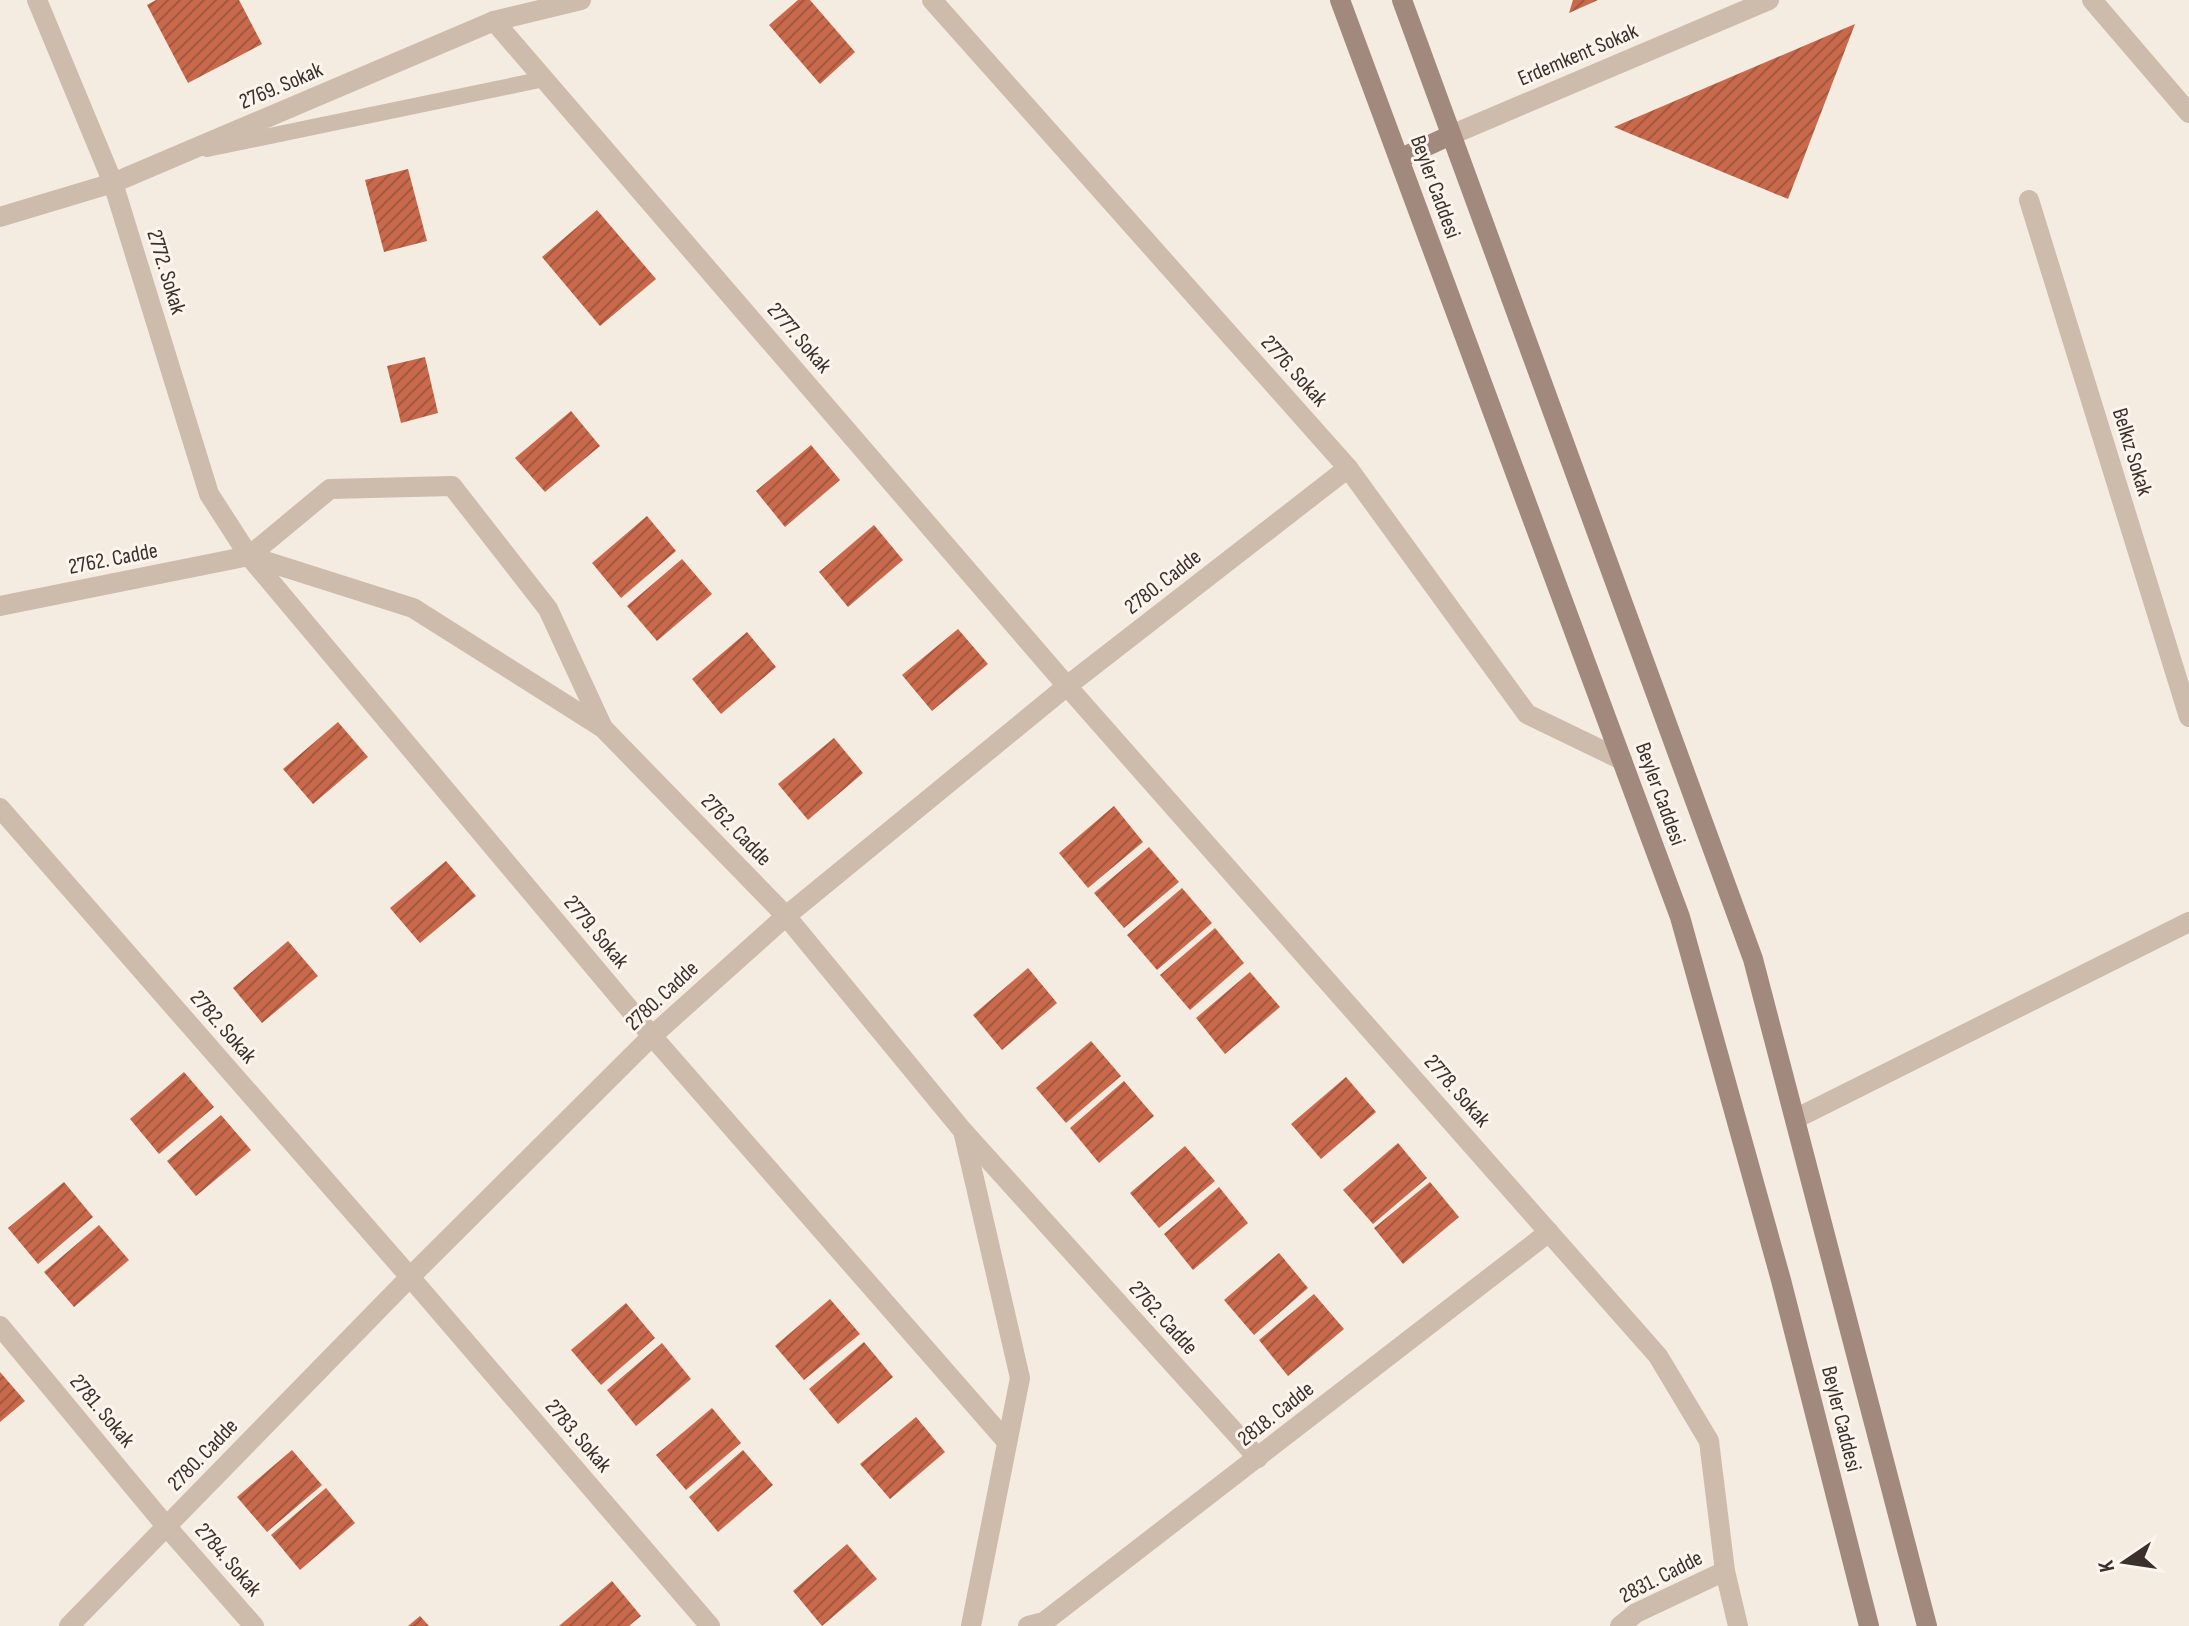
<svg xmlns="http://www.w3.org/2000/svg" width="2189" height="1626" viewBox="0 0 2189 1626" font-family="'Sofia Sans Condensed',sans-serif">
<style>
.building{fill:url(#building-hatch)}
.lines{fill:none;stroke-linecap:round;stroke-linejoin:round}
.service{stroke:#cdbbac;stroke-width:16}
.minor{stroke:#cdbbac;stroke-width:20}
.secondary{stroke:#a18a7d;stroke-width:20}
.labels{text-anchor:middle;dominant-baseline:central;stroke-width:6;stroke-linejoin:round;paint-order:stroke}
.street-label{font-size:22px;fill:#3b302b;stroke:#fbf5ee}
</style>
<defs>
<pattern id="building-hatch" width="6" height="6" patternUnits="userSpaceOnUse" patternTransform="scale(2)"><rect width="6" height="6" fill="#c8694b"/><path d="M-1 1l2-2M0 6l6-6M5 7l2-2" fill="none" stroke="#a4573f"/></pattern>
</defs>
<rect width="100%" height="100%" fill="#f4ebe1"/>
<g class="building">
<polygon points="156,0 239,0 262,44 188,83 147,5"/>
<polygon points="798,0 810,0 855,52 820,84 769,25"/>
<polygon points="1573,0 1598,0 1569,13"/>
<polygon points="1855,24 1788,199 1614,127"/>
<polygon points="408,169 427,241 384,252 365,180"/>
<polygon points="597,210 656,279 600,326 542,257"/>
<polygon points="425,357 438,413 401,423 387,366"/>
<polygon points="571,411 600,446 545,492 515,458"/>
<polygon points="811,445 840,480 785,527 756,491"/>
<polygon points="647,516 676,551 621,598 592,563"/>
<polygon points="874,525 903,560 848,607 819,572"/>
<polygon points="682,559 712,594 657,641 627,606"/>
<polygon points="958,629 988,664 932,711 902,675"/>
<polygon points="747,632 776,667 721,714 692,679"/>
<polygon points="338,722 368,757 313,804 283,769"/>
<polygon points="834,738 863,773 808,820 778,784"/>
<polygon points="1114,806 1143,842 1088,888 1059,853"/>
<polygon points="1149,847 1179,882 1124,928 1094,893"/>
<polygon points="446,861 476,896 420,943 390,908"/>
<polygon points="1182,888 1212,923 1157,970 1127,935"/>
<polygon points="1215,928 1244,963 1190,1010 1160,975"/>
<polygon points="288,941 318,976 262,1023 233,988"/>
<polygon points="1028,968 1057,1003 1002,1050 973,1015"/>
<polygon points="1250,972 1280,1007 1225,1054 1196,1018"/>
<polygon points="1091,1041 1121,1076 1066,1123 1036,1088"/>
<polygon points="184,1072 214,1107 159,1154 130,1119"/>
<polygon points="1346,1077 1376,1112 1321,1159 1291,1124"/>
<polygon points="1124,1081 1154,1116 1099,1163 1070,1128"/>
<polygon points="221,1115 251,1150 196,1196 167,1161"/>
<polygon points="1398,1143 1427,1178 1373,1224 1343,1190"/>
<polygon points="1185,1146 1215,1181 1159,1228 1130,1193"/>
<polygon points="64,1182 93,1217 38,1264 8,1228"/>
<polygon points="1430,1182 1459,1217 1403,1264 1374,1228"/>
<polygon points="1219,1187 1248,1223 1193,1270 1164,1234"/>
<polygon points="99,1225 129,1260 74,1307 44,1272"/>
<polygon points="1279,1253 1308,1288 1254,1335 1224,1300"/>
<polygon points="1314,1294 1344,1329 1288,1376 1259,1340"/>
<polygon points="830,1299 860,1334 804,1380 775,1346"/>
<polygon points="626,1303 655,1338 601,1385 571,1350"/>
<polygon points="864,1342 893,1377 838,1424 809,1389"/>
<polygon points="662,1343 691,1379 636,1426 607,1390"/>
<polygon points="0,1372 25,1401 0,1422"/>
<polygon points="712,1408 741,1443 686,1490 656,1455"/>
<polygon points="916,1417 945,1452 890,1499 860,1464"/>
<polygon points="292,1450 322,1485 267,1532 237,1497"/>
<polygon points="743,1450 773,1485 718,1532 689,1497"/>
<polygon points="326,1488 355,1523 300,1570 271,1535"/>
<polygon points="847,1544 877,1579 822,1626 793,1591"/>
<polygon points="612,1581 641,1616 629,1626 559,1626"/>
<polygon points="420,1616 429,1626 408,1626"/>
</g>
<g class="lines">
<polyline class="service" points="207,149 544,79"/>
<g class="minor">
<polyline points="37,0 113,183 209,494 249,556 652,1036 1007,1442"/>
<polyline points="932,0 1348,468 1527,714 1622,760"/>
<polyline points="2092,0 2189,113"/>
<polyline points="494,21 1067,686 1658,1356 1709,1441 1725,1571 1738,1626"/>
<polyline points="1451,135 1769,0"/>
<polyline points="2029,200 2189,717"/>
<polyline points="0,217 113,183 494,21 581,0"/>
<polyline points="249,556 330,489 452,486 548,609 603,728"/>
<polyline points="0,606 249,556 413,608 603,728 786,916 963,1131 1258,1458"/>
<polyline points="0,808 410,1277 710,1626"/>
<polyline points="1795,1119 2189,922"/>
<polyline points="964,1135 1020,1378 971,1626"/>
<polyline points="0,1326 166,1526 254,1626"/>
<polyline points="69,1626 410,1277 652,1036 786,916 1067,686 1348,468"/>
<polyline points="1028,1626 1044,1622 1549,1232"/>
<polyline points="1620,1626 1636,1613 1725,1571"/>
</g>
<g class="secondary">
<polyline points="1340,0 1680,917 1781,1280 1869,1626"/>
<polyline points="1402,0 1753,959 1927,1626"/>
<polyline points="1399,159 1451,135"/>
</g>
</g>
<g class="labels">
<g class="street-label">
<text transform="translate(1578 55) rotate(-23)">Erdemkent Sokak</text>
<text transform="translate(281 86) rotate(-23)">2769. Sokak</text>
<text transform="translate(1435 187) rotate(70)">Beyler Caddesi</text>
<text transform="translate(166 272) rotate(73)">2772. Sokak</text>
<text transform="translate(799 338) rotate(49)">2777. Sokak</text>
<text transform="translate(1294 371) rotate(48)">2776. Sokak</text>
<text transform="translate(2132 452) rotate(73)">Belkız Sokak</text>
<text transform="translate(113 559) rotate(-11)">2762. Cadde</text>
<text transform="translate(1163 582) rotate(-38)">2780. Cadde</text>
<text transform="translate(1660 794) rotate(70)">Beyler Caddesi</text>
<text transform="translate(736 830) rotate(46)">2762. Cadde</text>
<text transform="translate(596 932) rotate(50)">2779. Sokak</text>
<text transform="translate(662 996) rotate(-43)">2780. Cadde</text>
<text transform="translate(223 1027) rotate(49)">2782. Sokak</text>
<text transform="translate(1457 1091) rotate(49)">2778. Sokak</text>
<text transform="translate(1163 1318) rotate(48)">2762. Cadde</text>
<text transform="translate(102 1411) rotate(50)">2781. Sokak</text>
<text transform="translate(1276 1414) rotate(-38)">2818. Cadde</text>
<text transform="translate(1841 1419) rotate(76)">Beyler Caddesi</text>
<text transform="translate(578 1436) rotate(49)">2783. Sokak</text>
<text transform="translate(203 1455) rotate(-46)">2780. Cadde</text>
<text transform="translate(228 1560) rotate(49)">2784. Sokak</text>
<text transform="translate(1661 1577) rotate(-27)">2831. Cadde</text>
</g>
</g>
<g transform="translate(2125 1562) rotate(257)" stroke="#fbf5ee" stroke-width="6" paint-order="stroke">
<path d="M0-6L14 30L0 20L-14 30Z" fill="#3b302b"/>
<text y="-12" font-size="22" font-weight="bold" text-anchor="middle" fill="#3b302b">K</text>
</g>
</svg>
